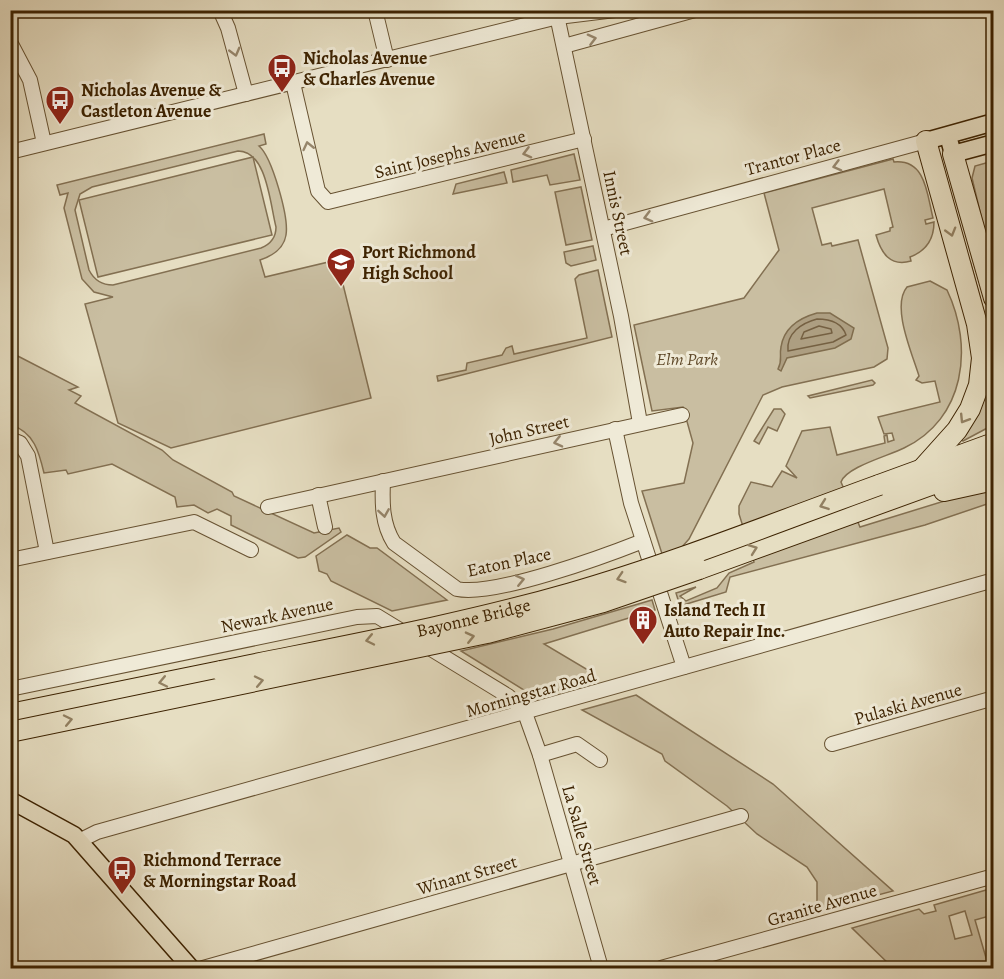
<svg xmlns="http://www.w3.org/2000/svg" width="1004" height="979" viewBox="0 0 1004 979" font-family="Alegreya,serif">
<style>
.green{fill:#c9bea1;stroke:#837052;stroke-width:1.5;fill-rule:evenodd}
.water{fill:#ad9e81;stroke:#806d4e;stroke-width:1.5}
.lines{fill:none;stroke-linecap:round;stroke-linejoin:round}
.shore{stroke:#756042;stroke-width:1.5}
.minor-casing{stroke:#675232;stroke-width:16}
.major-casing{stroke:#3d2302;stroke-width:19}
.highway-casing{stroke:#3d2302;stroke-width:22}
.minor{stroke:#efead7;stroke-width:14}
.major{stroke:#e6dec2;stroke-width:16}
.highway{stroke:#e6dec2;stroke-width:20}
.highway-bridge-casing{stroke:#3d2302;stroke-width:22;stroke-linecap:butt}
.highway-bridge{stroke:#e6dec2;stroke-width:20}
.oneway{stroke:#96866c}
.oneway2{stroke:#928062}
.labels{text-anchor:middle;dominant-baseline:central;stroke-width:6;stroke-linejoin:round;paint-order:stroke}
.poi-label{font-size:18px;font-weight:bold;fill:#3d2302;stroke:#efead7;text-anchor:start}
.street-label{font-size:18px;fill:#3d2302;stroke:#efead7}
.park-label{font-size:18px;font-style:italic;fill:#604a2a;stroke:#efead7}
</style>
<rect width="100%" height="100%" fill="#e6dec2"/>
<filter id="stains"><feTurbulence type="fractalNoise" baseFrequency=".00333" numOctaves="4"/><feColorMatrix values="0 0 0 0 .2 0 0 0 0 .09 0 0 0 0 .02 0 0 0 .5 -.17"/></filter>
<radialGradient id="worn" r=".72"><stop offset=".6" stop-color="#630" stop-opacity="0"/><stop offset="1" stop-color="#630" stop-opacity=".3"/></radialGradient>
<g class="green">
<path d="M264,134L266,144L259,146C272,157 289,217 286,235C284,248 272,256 260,260L265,277L337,260L371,398L171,448L118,423L85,304L113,297L94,292L82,279L64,208L68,193L60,195L57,185ZM238,151C267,151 270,204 276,227C276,238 271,244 261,248L113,285C102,285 94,280 89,270L75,210L80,194L92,187Z"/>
<polygon points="574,154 580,180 550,185 547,175 513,182 511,170"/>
<polygon points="253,157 272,235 98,277 79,200"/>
<path d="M893,159L894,162C926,159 927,194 933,218L925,220L926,224L934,222C934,239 926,251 910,257L911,261C890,267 881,253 876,235L890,231V228L893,227L884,189L812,208L822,245L831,243L832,246L858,240L888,348L887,359L874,367L782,387L763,395L689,539L681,548L663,557L642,491L684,483L693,443L683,407L652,411L634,325L744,298L779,250L764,193Z"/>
<polygon points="993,161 993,266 972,178 975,166"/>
<polygon points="504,172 507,183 453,194 456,184"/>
<polygon points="581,187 592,240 566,245 555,192"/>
<polygon points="593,246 596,260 571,266 566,263 564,252"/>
<polygon points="970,261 993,345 993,425 963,441 960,438 979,407"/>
<polygon points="598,270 612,337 438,381 437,376 466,370 467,363 502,355 506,348 512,346 514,354 587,338 575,279 579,275"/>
<path d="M930,281L947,290C974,347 965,419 904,448C888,456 846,467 841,482L860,527L993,486V502L925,525L730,577L726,592L680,606L676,593L696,587L680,596L686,601L717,588L729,573L754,562L739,514V506L751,482L772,487L782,471L797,478L786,466L802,431L830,427L837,455L885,443L884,436L887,435L888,442L894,440L892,433L884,434L878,417L940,402L935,381L922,383L916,380L919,376C912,353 891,306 907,287Z"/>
<path d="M10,352L78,387L69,390L81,396L75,403L162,450L173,460L232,492L234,496L314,533L339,528L341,532L305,557L298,558L231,525V516L217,509L208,513L194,505L177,507L175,497L112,464L68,474L66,470L44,473C39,452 34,432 11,425Z"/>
<polygon points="872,380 875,383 873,385 810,398 808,396"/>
<polygon points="774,409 781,409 785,414 777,431 768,427 759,444 754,441"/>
<polygon points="347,535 370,548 377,548 447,600 392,611 331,581 327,574 319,571 316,556"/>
<polygon points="652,600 655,610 544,644 593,673 596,680 535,697 461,651 553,629"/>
<polygon points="636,695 773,784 893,891 822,910 817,905 817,882 807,867 757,834 727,806 665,761 662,754 582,710"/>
<path d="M993,888V915L975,920L989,968H893L852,928L919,909L924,914L936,911L934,905ZM965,911L972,935L955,939L949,916Z"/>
</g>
<path class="water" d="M817,313H830L854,328L851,339L835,348L787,358L781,371L778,369C783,359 779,357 781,347C784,327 799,318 817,313Z"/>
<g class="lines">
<g class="shore">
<path d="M817,319C830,319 842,323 846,335L833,342L788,351C786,333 802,323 817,319Z"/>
<polygon points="819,326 831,329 832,333 801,339 804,332"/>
</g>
<g class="minor-casing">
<g id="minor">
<polyline points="220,10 228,28 246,94"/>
<polyline points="375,10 387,60"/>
<polyline points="556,11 621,316 640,423"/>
<polyline points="10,12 13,10"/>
<polyline points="10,42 30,80 44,143"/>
<polyline points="564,46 695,10"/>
<polyline points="293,83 318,191 328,202 584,139"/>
<polyline points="10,152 558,17 615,10"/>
<polyline points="603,229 926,141"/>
<polyline points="615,429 631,503 684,667"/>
<polyline points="10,439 20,443 28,456 47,552"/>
<path d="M383,481C382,503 382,524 394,543L457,589C494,597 605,556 643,541"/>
<polyline points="318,495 325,527"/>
<polyline points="268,507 682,415"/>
<polyline points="10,560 194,522 251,550"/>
<polyline points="10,689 357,617 377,616 508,696 525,713 540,755 601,968"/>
<polyline points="832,744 994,698"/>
<polyline points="540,755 577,744 600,760"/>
<polyline points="79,841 97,832 994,580"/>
<polyline points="203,968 741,816"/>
<polyline points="661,968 994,876"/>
</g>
</g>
<g class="major-casing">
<g id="major">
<polyline points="926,141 994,122"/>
<polyline points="950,143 953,154 994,143"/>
<polyline points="10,800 74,835 191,968"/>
</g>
</g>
<g class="highway-casing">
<g id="highway">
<polyline points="953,154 994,298"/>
<polyline points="922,469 957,430 970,409 979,385 982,358 977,324 926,141"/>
<polyline points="879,485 994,443"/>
<polyline points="944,491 994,480"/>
<polyline points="699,569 994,462"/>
<polyline points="10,714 221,671"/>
</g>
</g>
<use href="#minor" class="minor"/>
<use href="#major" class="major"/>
<use href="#highway" class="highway"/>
<g class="highway-bridge-casing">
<g id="highway-bridge">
<path id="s1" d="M221,671C338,647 456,626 571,593C675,563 777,522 879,485"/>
<polyline points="10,732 487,633 603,602 699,569"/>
</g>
</g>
<use href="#highway-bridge" class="highway-bridge"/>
</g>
<defs><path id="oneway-chevron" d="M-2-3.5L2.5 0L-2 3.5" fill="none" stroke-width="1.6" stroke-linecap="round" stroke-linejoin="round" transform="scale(1.5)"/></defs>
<g class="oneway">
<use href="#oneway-chevron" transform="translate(592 39) rotate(-14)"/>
<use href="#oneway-chevron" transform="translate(235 52) rotate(75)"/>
<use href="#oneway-chevron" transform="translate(308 146) rotate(-103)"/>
<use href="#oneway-chevron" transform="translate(527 153) rotate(166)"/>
<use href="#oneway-chevron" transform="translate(837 166) rotate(165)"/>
<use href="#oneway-chevron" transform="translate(648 217) rotate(165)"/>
<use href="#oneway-chevron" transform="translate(558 442) rotate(167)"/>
<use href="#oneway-chevron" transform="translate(384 513) rotate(81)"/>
<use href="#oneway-chevron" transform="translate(520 580) rotate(-13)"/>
</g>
<g class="oneway2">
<use href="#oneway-chevron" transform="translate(951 232) rotate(74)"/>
<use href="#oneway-chevron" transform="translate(964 419) rotate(122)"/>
<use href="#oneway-chevron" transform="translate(824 505) rotate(160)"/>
<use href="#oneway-chevron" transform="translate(753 549) rotate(-20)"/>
<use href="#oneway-chevron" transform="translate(621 578) rotate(162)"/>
<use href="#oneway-chevron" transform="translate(470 637) rotate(-13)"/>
<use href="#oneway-chevron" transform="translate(370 640) rotate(168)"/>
<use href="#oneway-chevron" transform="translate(259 681) rotate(-12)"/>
<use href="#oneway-chevron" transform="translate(163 682) rotate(168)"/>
<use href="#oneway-chevron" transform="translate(68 720) rotate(-12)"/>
</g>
<defs>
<g id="bus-pin" transform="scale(1.5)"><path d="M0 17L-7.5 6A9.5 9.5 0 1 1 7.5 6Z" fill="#8f2418" stroke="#efead7"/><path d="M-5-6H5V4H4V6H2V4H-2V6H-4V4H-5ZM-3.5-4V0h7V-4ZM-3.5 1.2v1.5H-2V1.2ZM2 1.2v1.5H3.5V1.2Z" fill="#fff"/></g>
<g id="school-pin" transform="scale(1.5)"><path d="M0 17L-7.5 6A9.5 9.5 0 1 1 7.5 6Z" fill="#8f2418" stroke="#efead7"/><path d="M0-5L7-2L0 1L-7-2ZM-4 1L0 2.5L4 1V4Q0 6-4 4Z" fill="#fff"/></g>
<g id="building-pin" transform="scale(1.5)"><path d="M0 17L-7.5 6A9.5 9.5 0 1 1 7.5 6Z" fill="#8f2418" stroke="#efead7"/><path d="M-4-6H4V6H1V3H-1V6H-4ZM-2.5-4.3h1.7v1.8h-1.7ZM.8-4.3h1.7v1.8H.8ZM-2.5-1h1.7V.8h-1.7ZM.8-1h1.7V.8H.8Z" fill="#fff"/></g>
</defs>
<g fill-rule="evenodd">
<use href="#bus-pin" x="282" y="68"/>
<use href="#bus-pin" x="60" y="100"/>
<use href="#school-pin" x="341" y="262"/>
<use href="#building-pin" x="643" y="620"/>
<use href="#bus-pin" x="122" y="870"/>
</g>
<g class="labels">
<g class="poi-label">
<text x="303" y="58">Nicholas Avenue<tspan x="303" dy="21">&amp; Charles Avenue</tspan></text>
<text x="81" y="90">Nicholas Avenue &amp;<tspan x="81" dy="21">Castleton Avenue</tspan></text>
<text x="362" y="252">Port Richmond<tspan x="362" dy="21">High School</tspan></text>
<text x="664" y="610">Island Tech II<tspan x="664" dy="21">Auto Repair Inc.</tspan></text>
<text x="143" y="860">Richmond Terrace<tspan x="143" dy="21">&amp; Morningstar Road</tspan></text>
</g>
<g class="street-label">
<text transform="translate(450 154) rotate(-14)">Saint Josephs Avenue</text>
<text transform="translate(793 157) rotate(-15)">Trantor Place</text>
<text transform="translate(618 213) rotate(78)">Innis Street</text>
<text transform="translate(529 430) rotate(-13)">John Street</text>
<text transform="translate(509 562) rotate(-12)">Eaton Place</text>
<text transform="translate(277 615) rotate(-12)">Newark Avenue</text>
<text stroke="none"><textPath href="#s1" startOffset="258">Bayonne Bridge</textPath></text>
<text transform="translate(531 693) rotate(-16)">Morningstar Road</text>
<text transform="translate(908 704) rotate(-16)">Pulaski Avenue</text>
<text transform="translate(582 835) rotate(74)">La Salle Street</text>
<text transform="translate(467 875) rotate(-16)">Winant Street</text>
<text transform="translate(822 905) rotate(-16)">Granite Avenue</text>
</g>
<g class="park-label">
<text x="687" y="359">Elm Park</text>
</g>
</g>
<rect width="1004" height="979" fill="none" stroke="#e6dec2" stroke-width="36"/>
<rect x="12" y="12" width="980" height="955" fill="none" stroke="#3d2302" stroke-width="3"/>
<rect x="18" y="18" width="968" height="943" fill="none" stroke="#3d2302" stroke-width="1.5"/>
<rect width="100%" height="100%" filter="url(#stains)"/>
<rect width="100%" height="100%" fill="url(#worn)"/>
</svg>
